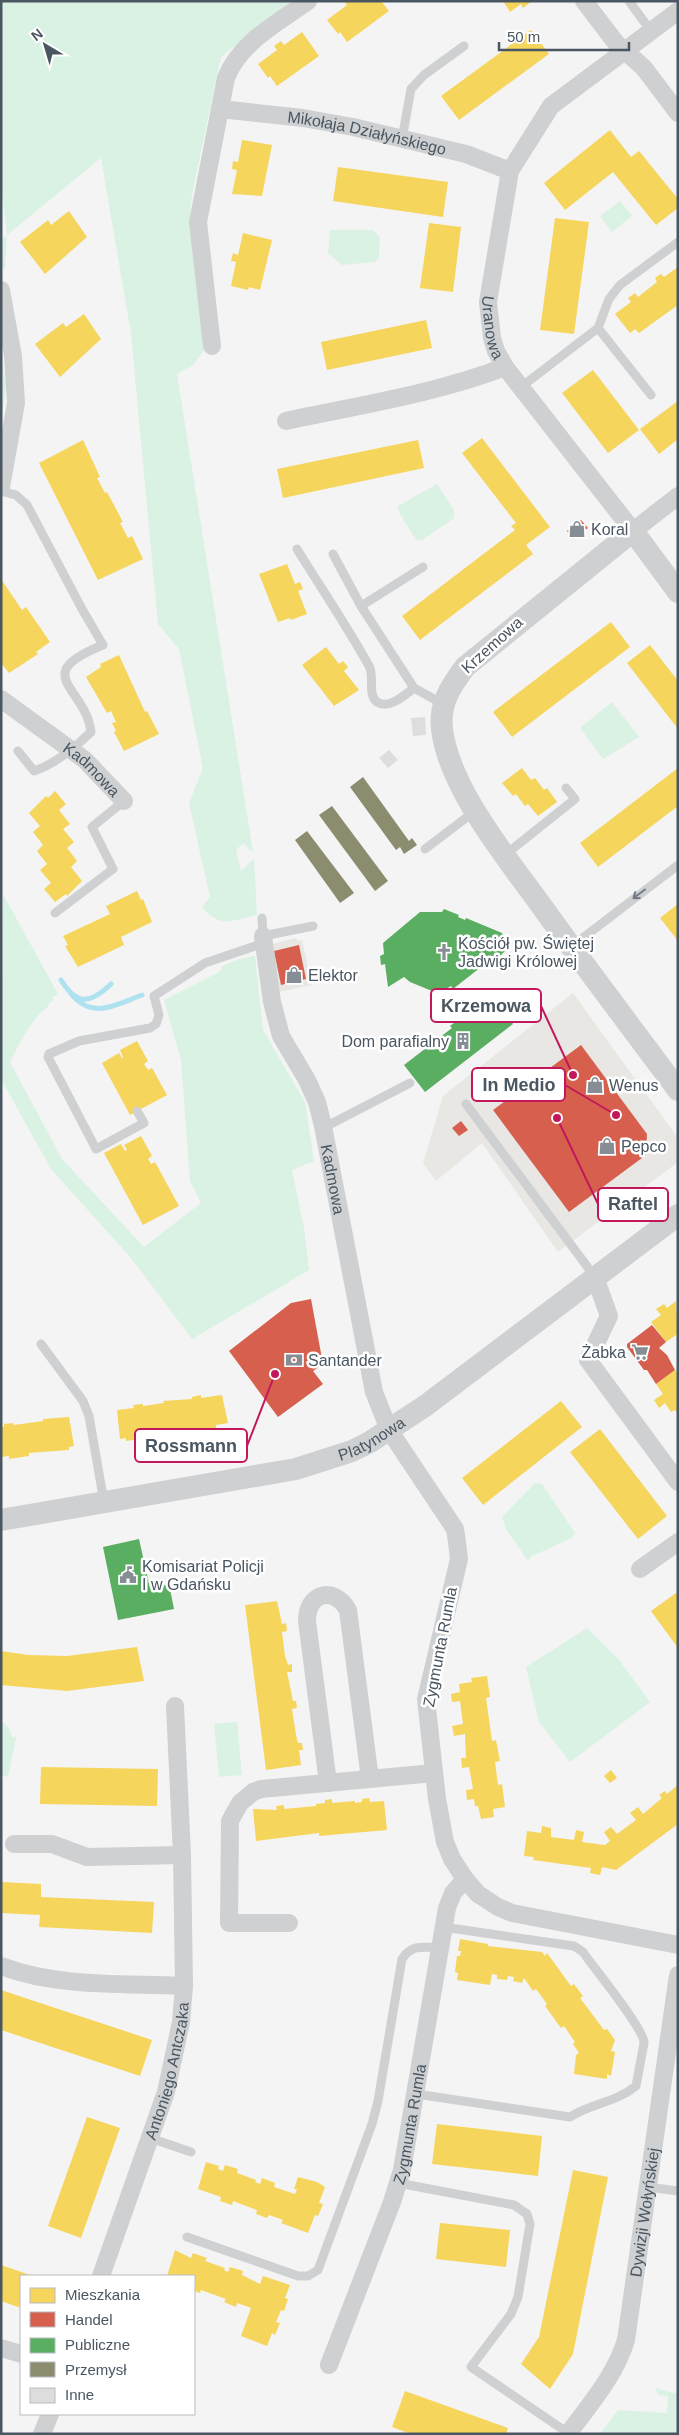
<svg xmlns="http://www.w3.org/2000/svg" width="679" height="2435" viewBox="0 0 679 2435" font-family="Helvetica,sans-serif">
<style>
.commercial{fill:#e8e7e3}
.green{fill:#d9f2e3}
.homes{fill:#f6d55c}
.shops{fill:#d6604d}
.public{fill:#5aae61}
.industry{fill:#8c8c6e}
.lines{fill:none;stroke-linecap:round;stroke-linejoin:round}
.stream{stroke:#aee2f0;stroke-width:5}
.building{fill:#ddddde}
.service{stroke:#ced0d2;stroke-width:9}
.minor{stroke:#ced0d2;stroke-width:18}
.tertiary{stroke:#ced0d2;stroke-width:22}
.oneway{stroke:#727b83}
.labels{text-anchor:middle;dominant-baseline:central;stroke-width:5;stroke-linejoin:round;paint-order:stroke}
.street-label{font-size:16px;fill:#4a5661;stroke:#fff}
.poi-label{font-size:16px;fill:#4a5661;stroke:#fff;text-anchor:start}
.leader{fill:none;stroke:#c2185b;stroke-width:2}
.callout-dot{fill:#c2185b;stroke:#fff;stroke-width:2}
.callout{fill:#fff;stroke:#c2185b;stroke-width:2}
.callout-label{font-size:18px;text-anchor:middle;font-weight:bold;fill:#4a5661}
</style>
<rect width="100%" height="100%" fill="#f4f4f4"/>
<g class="commercial">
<polygon points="296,938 298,941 302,940 312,985 279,992 269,945"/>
<polygon points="573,993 678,1138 678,1162 558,1252 482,1143 436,1181 423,1163 443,1096"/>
</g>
<g class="green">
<path d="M1,1H291L221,57L196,175L191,201L190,230L204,350L194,364L177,374L253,852L243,843L236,850L241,871L254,859L257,915C233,920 219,929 202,907L210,897L189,803L203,768L179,649L158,624L131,334L101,158L7,235L5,269L1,268V240L7,235L1,183Z"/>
<polygon points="620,201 632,216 612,232 600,216"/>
<polygon points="330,230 372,230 380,237 379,257 375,262 342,265 328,253"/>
<polygon points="1,351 6,387 1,424"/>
<polygon points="437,484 454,510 454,518 422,540 416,540 399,512 398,506"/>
<polygon points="612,702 639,737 603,759 580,728"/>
<path d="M3,894L58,994L52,997L54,1000L48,1004L49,1006C31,1018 20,1043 10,1062L62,1159L144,1247L201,1203L190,1181L181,1060L164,1000L221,971L222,966L239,959L255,956L263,1030L305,1102L314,1161L292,1170L304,1228L309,1270L192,1339L131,1258L51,1169L1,1079Z"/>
<polygon points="535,1483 542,1484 575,1533 572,1538 532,1556 528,1561 506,1529 502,1517"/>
<polygon points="587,1628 619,1660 650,1702 570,1762 539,1722 526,1667"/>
<polygon points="1,1721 9,1728 12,1737 16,1737 8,1777 1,1775"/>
<polygon points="237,1722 242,1775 219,1777 214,1724"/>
<polygon points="655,2388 678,2394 678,2434 600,2434 618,2410 667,2413 668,2396 659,2395"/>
</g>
<g class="homes">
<polygon points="344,1 381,1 389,11 347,42 340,32 338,34 327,20 347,5"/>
<polygon points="503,1 532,1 523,8 521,4 510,12"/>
<polygon points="531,30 549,54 459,120 441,96"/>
<polygon points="302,32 319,56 277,86 270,76 268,78 258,64 277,50 274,46 281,41 284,45"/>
<polygon points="610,130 631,157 639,151 678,199 678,208 656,225 613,172 565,210 544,183"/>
<polygon points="242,140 272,145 262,196 232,194 237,170 232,169 233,161 238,162"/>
<polygon points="338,167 448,182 443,217 333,201"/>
<polygon points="69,211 87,237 45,274 20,242 48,220 51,225"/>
<polygon points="555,218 589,222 574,334 540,330"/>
<polygon points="429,223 461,227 453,292 420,288"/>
<polygon points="243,233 272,240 260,290 249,287 248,290 231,286 236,262 231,261 233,253 238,255"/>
<polygon points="678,267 678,305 639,333 635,329 630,333 615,314 631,302 628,298 635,293 638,297 657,282 655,278 661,274 664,277"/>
<polygon points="84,314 101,339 60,377 35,344 63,323 66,327"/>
<polygon points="426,320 432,348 327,370 321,342"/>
<polygon points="593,370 639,430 608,453 562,393"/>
<polygon points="678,401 678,439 659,454 640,429"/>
<polygon points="482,438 550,527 526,545 533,554 420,640 402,616 515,530 511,526 516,523 462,453"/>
<polygon points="83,440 100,477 97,478 105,493 107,492 123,522 120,523 126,534 128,538 132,536 143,559 98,580 39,463"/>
<polygon points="418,440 424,468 283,498 277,469"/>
<polygon points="287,564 295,584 300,582 303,589 298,591 307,614 291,620 290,618 278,622 259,574"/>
<polygon points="1,579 22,610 26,607 50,642 36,652 38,654 9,673 1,663"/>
<polygon points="611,622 630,647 512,737 493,712"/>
<polygon points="650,645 678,681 678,729 627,663"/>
<polygon points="326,647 339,664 343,661 348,667 344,671 359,690 334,706 302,665"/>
<polygon points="119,655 145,712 147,711 159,734 124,751 114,732 116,731 112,723 116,722 111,711 107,713 86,677 101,667 100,664"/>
<polygon points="522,768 531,780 535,778 544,790 547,788 557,802 538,816 528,804 525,806 516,794 513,796 502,783"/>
<polygon points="678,768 678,806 598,867 580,843"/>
<polygon points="55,791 66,804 59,810 70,824 63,829 74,842 67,848 77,861 71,867 82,881 67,896 66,894 55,902 44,889 51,883 40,870 47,864 37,851 43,845 33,832 40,826 29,813 46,796 48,798"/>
<polygon points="137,891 141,900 143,899 152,922 121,937 124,945 78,967 65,946 68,945 63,936 110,914 106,906"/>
<polygon points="678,904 678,941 660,918"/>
<polygon points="137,1041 148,1061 144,1064 148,1070 152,1068 167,1095 130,1115 102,1063 119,1053 122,1058 123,1057 120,1050"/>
<polygon points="141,1136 152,1156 148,1159 151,1164 155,1162 179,1206 143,1225 104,1153 121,1144 125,1151 127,1150 124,1145"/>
<polygon points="676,1301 678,1338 676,1335 666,1342 651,1322 661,1315 656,1309 664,1304 667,1308"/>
<polygon points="675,1370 678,1373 678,1414 675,1410 671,1412 665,1403 659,1408 654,1400 663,1394 656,1384"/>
<polygon points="201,1395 201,1398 222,1395 228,1423 216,1425 216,1428 196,1431 196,1428 184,1430 184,1433 147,1435 148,1438 126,1441 126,1438 120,1439 117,1410 134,1408 133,1405 143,1404 143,1406 164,1403 163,1401 192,1399 192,1397"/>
<polygon points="561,1401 582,1427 483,1505 462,1478"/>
<polygon points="69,1417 74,1446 69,1447 69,1450 29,1453 29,1456 9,1459 9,1456 1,1457 1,1427 4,1427 4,1424 13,1423 14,1425 43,1421 43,1419"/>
<polygon points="600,1429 667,1516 638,1539 570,1452"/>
<polygon points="676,1593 678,1595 678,1648 651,1611"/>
<polygon points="277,1601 282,1624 286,1623 287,1631 282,1632 285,1656 288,1665 292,1664 292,1672 287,1672 293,1701 296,1701 297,1708 292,1709 296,1735 298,1743 302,1743 303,1750 299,1750 301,1765 266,1770 245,1605"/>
<polygon points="137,1647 144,1681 67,1691 1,1685 1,1651 28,1655 67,1656"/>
<polygon points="487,1676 490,1697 486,1698 492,1741 496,1740 500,1761 495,1762 498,1785 502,1784 505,1807 493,1809 494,1817 481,1819 478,1806 475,1806 474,1799 467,1800 466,1790 473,1789 469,1767 462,1768 461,1758 466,1758 465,1734 454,1736 452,1726 463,1724 460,1701 452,1702 451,1694 460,1692 459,1684 472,1682 471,1678"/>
<polygon points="41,1767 158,1769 157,1806 40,1804"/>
<polygon points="611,1770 617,1778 610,1783 604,1776"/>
<polygon points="678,1785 678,1824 616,1870 602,1867 600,1875 590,1873 591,1868 533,1860 534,1857 524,1856 527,1831 541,1833 542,1826 551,1828 551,1837 574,1840 576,1830 584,1832 582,1842 605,1845 610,1841 604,1832 611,1827 617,1834 636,1820 630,1813 638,1807 643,1814 662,1798 659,1795 665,1791 667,1794"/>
<polygon points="369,1798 370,1802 384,1801 387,1830 319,1836 319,1833 256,1841 253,1809 277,1810 276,1806 284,1805 284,1809 316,1806 316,1804 325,1803 325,1800 332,1799 332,1803 355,1801 355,1803 362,1802 362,1799"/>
<polygon points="1,1882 41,1884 41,1897 154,1902 152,1933 39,1927 40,1915 1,1913"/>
<polygon points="460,1939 488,1944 488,1946 542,1952 545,1956 547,1953 571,1986 574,1984 583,1996 580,1998 604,2030 607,2029 615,2040 611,2051 615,2052 611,2076 607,2074 607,2079 574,2074 576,2055 579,2053 573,2044 575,2042 564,2026 561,2028 545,2006 547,2004 536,1989 533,1991 524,1978 522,1983 513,1981 514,1977 508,1976 507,1980 497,1979 497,1975 492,1974 490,1985 457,1980 458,1973 455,1972 457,1956 460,1956 461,1951 458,1951"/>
<polygon points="1,1990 152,2040 140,2076 1,2030"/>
<polygon points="87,2117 120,2128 81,2238 48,2226"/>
<polygon points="437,2124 542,2136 538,2176 432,2164"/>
<polygon points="206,2162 219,2166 218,2169 223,2171 225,2165 238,2169 237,2173 256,2180 255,2182 260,2184 262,2178 275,2183 274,2187 295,2194 297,2189 294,2189 298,2177 317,2182 325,2187 319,2203 323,2204 318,2216 315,2215 308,2233 281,2223 283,2220 269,2215 267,2218 256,2214 257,2210 233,2201 232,2205 220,2201 221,2197 198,2189"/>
<polygon points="573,2170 608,2177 573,2354 550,2389 521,2364 539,2337"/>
<polygon points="440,2223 510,2230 506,2267 436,2259"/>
<polygon points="175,2250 191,2258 193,2253 207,2258 205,2261 225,2268 224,2270 228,2272 230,2267 243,2271 242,2275 260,2284 263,2276 290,2285 285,2298 288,2299 284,2311 281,2310 276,2322 280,2323 275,2335 272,2333 267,2346 241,2336 251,2308 237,2303 236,2307 224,2302 226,2299 201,2290 200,2293 194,2291 194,2276 167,2276"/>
<polygon points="1,2265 33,2276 21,2276 21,2308 1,2301"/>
<polygon points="405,2391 508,2428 506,2434 411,2434 392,2427"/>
</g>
<g class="shops">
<polygon points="581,520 588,528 573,539 567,531"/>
<polygon points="299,945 306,979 281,985 274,951"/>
<polygon points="581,1045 647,1134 646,1155 569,1212 493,1110"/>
<polygon points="461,1121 468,1130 459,1136 452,1128"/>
<polygon points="311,1299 323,1364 313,1371 323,1384 278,1417 229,1351 291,1303"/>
<polygon points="652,1325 666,1342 659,1348 667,1355 675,1370 656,1384 647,1370 644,1370 627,1347 627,1344"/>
</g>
<g class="public">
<polygon points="444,909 459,915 458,917 465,920 466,918 502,933 506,939 505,951 497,959 495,956 453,989 451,986 441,992 432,991 410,982 404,977 388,987 385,964 381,965 380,956 384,954 383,943 420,912 442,912"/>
<polygon points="492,997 513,1024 425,1092 404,1065 452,1028 450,1026 458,1020 456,1017 463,1013 467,1016"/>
<polygon points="139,1539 150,1588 169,1584 174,1609 118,1620 103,1547"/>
</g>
<g class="industry">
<polygon points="363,777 409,841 412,838 417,845 404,854 400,847 396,850 350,787"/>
<polygon points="332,806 388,881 375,891 319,815"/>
<polygon points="307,831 354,893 340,903 295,840"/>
</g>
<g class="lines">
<g class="stream">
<path d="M61,980C77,1006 90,1004 111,984"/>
<path d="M71,994C93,1020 115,1005 142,995"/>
</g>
</g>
<g class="building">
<polygon points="425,717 426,735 413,736 411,718"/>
<polygon points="389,750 398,760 388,768 379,758"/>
</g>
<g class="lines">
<g class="service">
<polyline points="629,1 651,31"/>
<polyline points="402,139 411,89 424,75 464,46"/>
<polyline points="598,328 651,395"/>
<polyline points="521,387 598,328 609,299 620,285 678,242"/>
<path d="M1,491L16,495L27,505L82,609L103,645C28,675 86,687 91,732C76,747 53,765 34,771L18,751"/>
<path d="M297,549C321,588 347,626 369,666C375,676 367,695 377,702C389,710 406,694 414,688"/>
<polyline points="333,554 361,606 414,688 443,704"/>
<polyline points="361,606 423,567"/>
<polyline points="425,849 475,811"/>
<polyline points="505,855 575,799 566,788"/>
<polyline points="55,913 113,869 92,827 124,801"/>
<polyline points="262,918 263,936 313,926"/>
<polyline points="571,947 678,865"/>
<polyline points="466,1104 595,1277"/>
<polyline points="137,1111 144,1123 96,1149 48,1057 49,1054 79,1041 150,1028 156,1024 159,1015 154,996 205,963 264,943"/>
<polyline points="323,1128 410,1083"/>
<polyline points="41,1344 83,1401 89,1416 104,1502"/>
<path d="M416,2094L570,2117C591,2103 615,2103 636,2086L644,2043C645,2030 593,1967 583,1952L574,1946L443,1927"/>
<polyline points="150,2138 191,2152"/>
<polyline points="398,2183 514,2205 527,2214 530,2224 518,2297 511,2314 471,2367 568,2433"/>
<polyline points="648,2187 678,2191"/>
<path d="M187,2237L298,2276H308L318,2270L372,2124L378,2101L402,1959C412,1944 423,1947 440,1948"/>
</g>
<g class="minor">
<polyline points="584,1 616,43 644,68 678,113"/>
<path id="s1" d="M678,11L551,106L510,171L488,302L492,338L496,351L505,367L633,531L678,496"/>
<path id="s2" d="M220,109L303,118L353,127L466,154L510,171"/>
<polyline points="1,290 13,356 16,403 1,487"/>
<path d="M212,346L198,222L226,78C240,42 278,23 308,1"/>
<path d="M286,421C360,405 434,394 505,367"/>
<path id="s3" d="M1,699L85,760L124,801"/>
<path id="s4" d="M263,936L272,1002L281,1036L307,1080L317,1102L323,1126L374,1392L389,1430L455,1529L457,1542L459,1559L426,1699L437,1799L445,1842L452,1859L465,1879L478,1894L498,1907L512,1913L678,1945"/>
<polyline points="595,1277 609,1316 588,1360 678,1482"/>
<polyline points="640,1569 678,1542"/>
<path d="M328,1783L307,1621C307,1592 334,1586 348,1610L370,1779"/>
<polyline points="14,1844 52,1844 87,1857 182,1855"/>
<polyline points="289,1923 229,1923 230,1821 240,1803 253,1792 261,1789 434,1773"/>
<path d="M1,1966C59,1988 124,1983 184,1986"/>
<path id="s5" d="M101,2276L166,2092L181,2022L184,1986L182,1855L175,1706"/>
<polyline points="1,2348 21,2354"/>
<path id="s6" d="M329,2365L392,2202L402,2170L447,1908L453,1893L465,1879"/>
<polyline points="42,2434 50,2414"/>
<path id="s7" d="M568,2434C590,2404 615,2376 626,2340L678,1975"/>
</g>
<g class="tertiary">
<path d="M678,592L633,531L465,667C451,686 439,703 442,729C449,789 508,859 543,908C587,969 633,1030 678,1090"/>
<path id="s8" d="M1,1520L296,1469L352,1451L370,1442L425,1406L678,1215"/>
</g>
</g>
<defs><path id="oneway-shaft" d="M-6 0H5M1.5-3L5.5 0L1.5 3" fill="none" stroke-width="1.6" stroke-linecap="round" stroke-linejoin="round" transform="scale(1.25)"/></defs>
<use class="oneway" href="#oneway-shaft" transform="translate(639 894) rotate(143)"/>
<defs>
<g id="shop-bare" transform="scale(1.35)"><path d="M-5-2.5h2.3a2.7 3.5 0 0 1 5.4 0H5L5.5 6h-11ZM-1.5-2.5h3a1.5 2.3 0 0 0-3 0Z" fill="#868d94" stroke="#fff" stroke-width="2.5" paint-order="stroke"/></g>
<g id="church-bare" transform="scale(1.35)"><path d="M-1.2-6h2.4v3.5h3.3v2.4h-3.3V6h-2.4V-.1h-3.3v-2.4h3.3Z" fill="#868d94" stroke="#fff" stroke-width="2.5" paint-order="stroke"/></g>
<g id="building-bare" transform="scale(1.35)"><path d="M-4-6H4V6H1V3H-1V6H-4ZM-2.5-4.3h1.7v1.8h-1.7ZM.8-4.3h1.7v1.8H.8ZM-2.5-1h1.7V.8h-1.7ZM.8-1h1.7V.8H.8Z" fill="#868d94" stroke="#fff" stroke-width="2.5" paint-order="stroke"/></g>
<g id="supermarket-bare" transform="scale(1.35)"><path d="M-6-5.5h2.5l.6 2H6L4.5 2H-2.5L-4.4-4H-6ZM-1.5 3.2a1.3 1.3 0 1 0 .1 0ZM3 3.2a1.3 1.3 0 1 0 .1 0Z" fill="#868d94" stroke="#fff" stroke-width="2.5" paint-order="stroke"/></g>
<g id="bank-bare" transform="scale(1.35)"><path d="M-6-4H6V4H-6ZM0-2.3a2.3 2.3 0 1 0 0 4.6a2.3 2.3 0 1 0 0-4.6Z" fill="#868d94" stroke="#fff" stroke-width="2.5" paint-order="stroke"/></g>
<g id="civic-bare" transform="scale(1.35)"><path d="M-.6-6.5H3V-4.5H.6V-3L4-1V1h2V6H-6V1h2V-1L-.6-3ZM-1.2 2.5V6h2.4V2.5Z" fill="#868d94" stroke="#fff" stroke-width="2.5" paint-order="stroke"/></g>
</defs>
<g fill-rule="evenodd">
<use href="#shop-bare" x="577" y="529"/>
<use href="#church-bare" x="444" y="952"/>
<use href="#shop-bare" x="294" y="975"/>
<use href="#building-bare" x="463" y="1041"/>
<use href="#shop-bare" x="595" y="1085"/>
<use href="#shop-bare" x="607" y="1146"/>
<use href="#supermarket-bare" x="640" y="1352"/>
<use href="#bank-bare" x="294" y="1360"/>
<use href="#civic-bare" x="128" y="1575"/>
</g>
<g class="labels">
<g class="street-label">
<text stroke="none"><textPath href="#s2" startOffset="149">Mikołaja Działyńskiego</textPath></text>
<text stroke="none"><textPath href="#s1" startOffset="394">Uranowa</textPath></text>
<text transform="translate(492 645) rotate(-42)">Krzemowa</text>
<text stroke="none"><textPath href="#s3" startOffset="115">Kadmowa</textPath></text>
<text stroke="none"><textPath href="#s4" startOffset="256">Kadmowa</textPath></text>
<text stroke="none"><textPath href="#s8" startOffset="381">Platynowa</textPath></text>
<text transform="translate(440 1647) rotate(-79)">Zygmunta Rumla</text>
<text stroke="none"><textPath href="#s5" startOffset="216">Antoniego Antczaka</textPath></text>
<text stroke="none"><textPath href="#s6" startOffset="255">Zygmunta Rumla</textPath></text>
<text stroke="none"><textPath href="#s7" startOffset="240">Dywizji Wołyńskiej</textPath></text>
</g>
<g class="poi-label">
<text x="591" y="529">Koral</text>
<text x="458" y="943">Kościół pw. Świętej<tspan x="458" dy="18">Jadwigi Królowej</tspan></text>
<text x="308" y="975">Elektor</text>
<text x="449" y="1041" text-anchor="end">Dom parafialny</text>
<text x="609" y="1085">Wenus</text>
<text x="621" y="1146">Pepco</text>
<text x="626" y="1352" text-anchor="end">Żabka</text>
<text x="308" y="1360">Santander</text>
<text x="142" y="1566">Komisariat Policji<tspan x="142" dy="18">I w Gdańsku</tspan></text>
</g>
</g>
<path class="leader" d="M573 1075L541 1006M616 1115L565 1085M557 1118L598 1204M275 1374L247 1446"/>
<g class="callout-dot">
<circle cx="573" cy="1075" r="5"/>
<circle cx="616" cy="1115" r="5"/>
<circle cx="557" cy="1118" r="5"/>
<circle cx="275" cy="1374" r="5"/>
</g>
<g class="callout">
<rect x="431" y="989" width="110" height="33" rx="5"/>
<rect x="472" y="1068" width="93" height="33" rx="5"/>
<rect x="598" y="1188" width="70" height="33" rx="5"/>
<rect x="135" y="1429" width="112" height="33" rx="5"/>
</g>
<g class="callout-label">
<text x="486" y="1012">Krzemowa</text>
<text x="519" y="1091">In Medio</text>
<text x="633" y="1210">Raftel</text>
<text x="191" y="1452">Rossmann</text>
</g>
<rect width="679" height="2435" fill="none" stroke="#4a5661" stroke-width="5"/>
<rect x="20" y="2275" width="175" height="140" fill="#ffffff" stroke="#b7bbc0"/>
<rect x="30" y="2288" width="25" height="15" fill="#f6d55c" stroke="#b7bbc0"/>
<text x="65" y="2300" font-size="15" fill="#4a5661">Mieszkania</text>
<rect x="30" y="2312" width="25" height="15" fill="#d6604d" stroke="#b7bbc0"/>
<text x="65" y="2325" font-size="15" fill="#4a5661">Handel</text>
<rect x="30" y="2338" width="25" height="15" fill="#5aae61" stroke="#b7bbc0"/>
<text x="65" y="2350" font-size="15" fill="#4a5661">Publiczne</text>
<rect x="30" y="2362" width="25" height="15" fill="#8c8c6e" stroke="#b7bbc0"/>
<text x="65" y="2375" font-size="15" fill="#4a5661">Przemysł</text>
<rect x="30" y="2388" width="25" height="15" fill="#ddddde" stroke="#b7bbc0"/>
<text x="65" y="2400" font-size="15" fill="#4a5661">Inne</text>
<g transform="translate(45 45) rotate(322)" stroke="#ffffff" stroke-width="4" paint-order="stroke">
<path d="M0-4L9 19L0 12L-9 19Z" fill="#4a5661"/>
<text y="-8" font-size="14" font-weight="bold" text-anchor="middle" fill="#4a5661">N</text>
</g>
<path d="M499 42v8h130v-8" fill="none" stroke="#4a5661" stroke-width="2.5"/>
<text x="507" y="42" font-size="15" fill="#4a5661" stroke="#ffffff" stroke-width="4" paint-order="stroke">50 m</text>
</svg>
